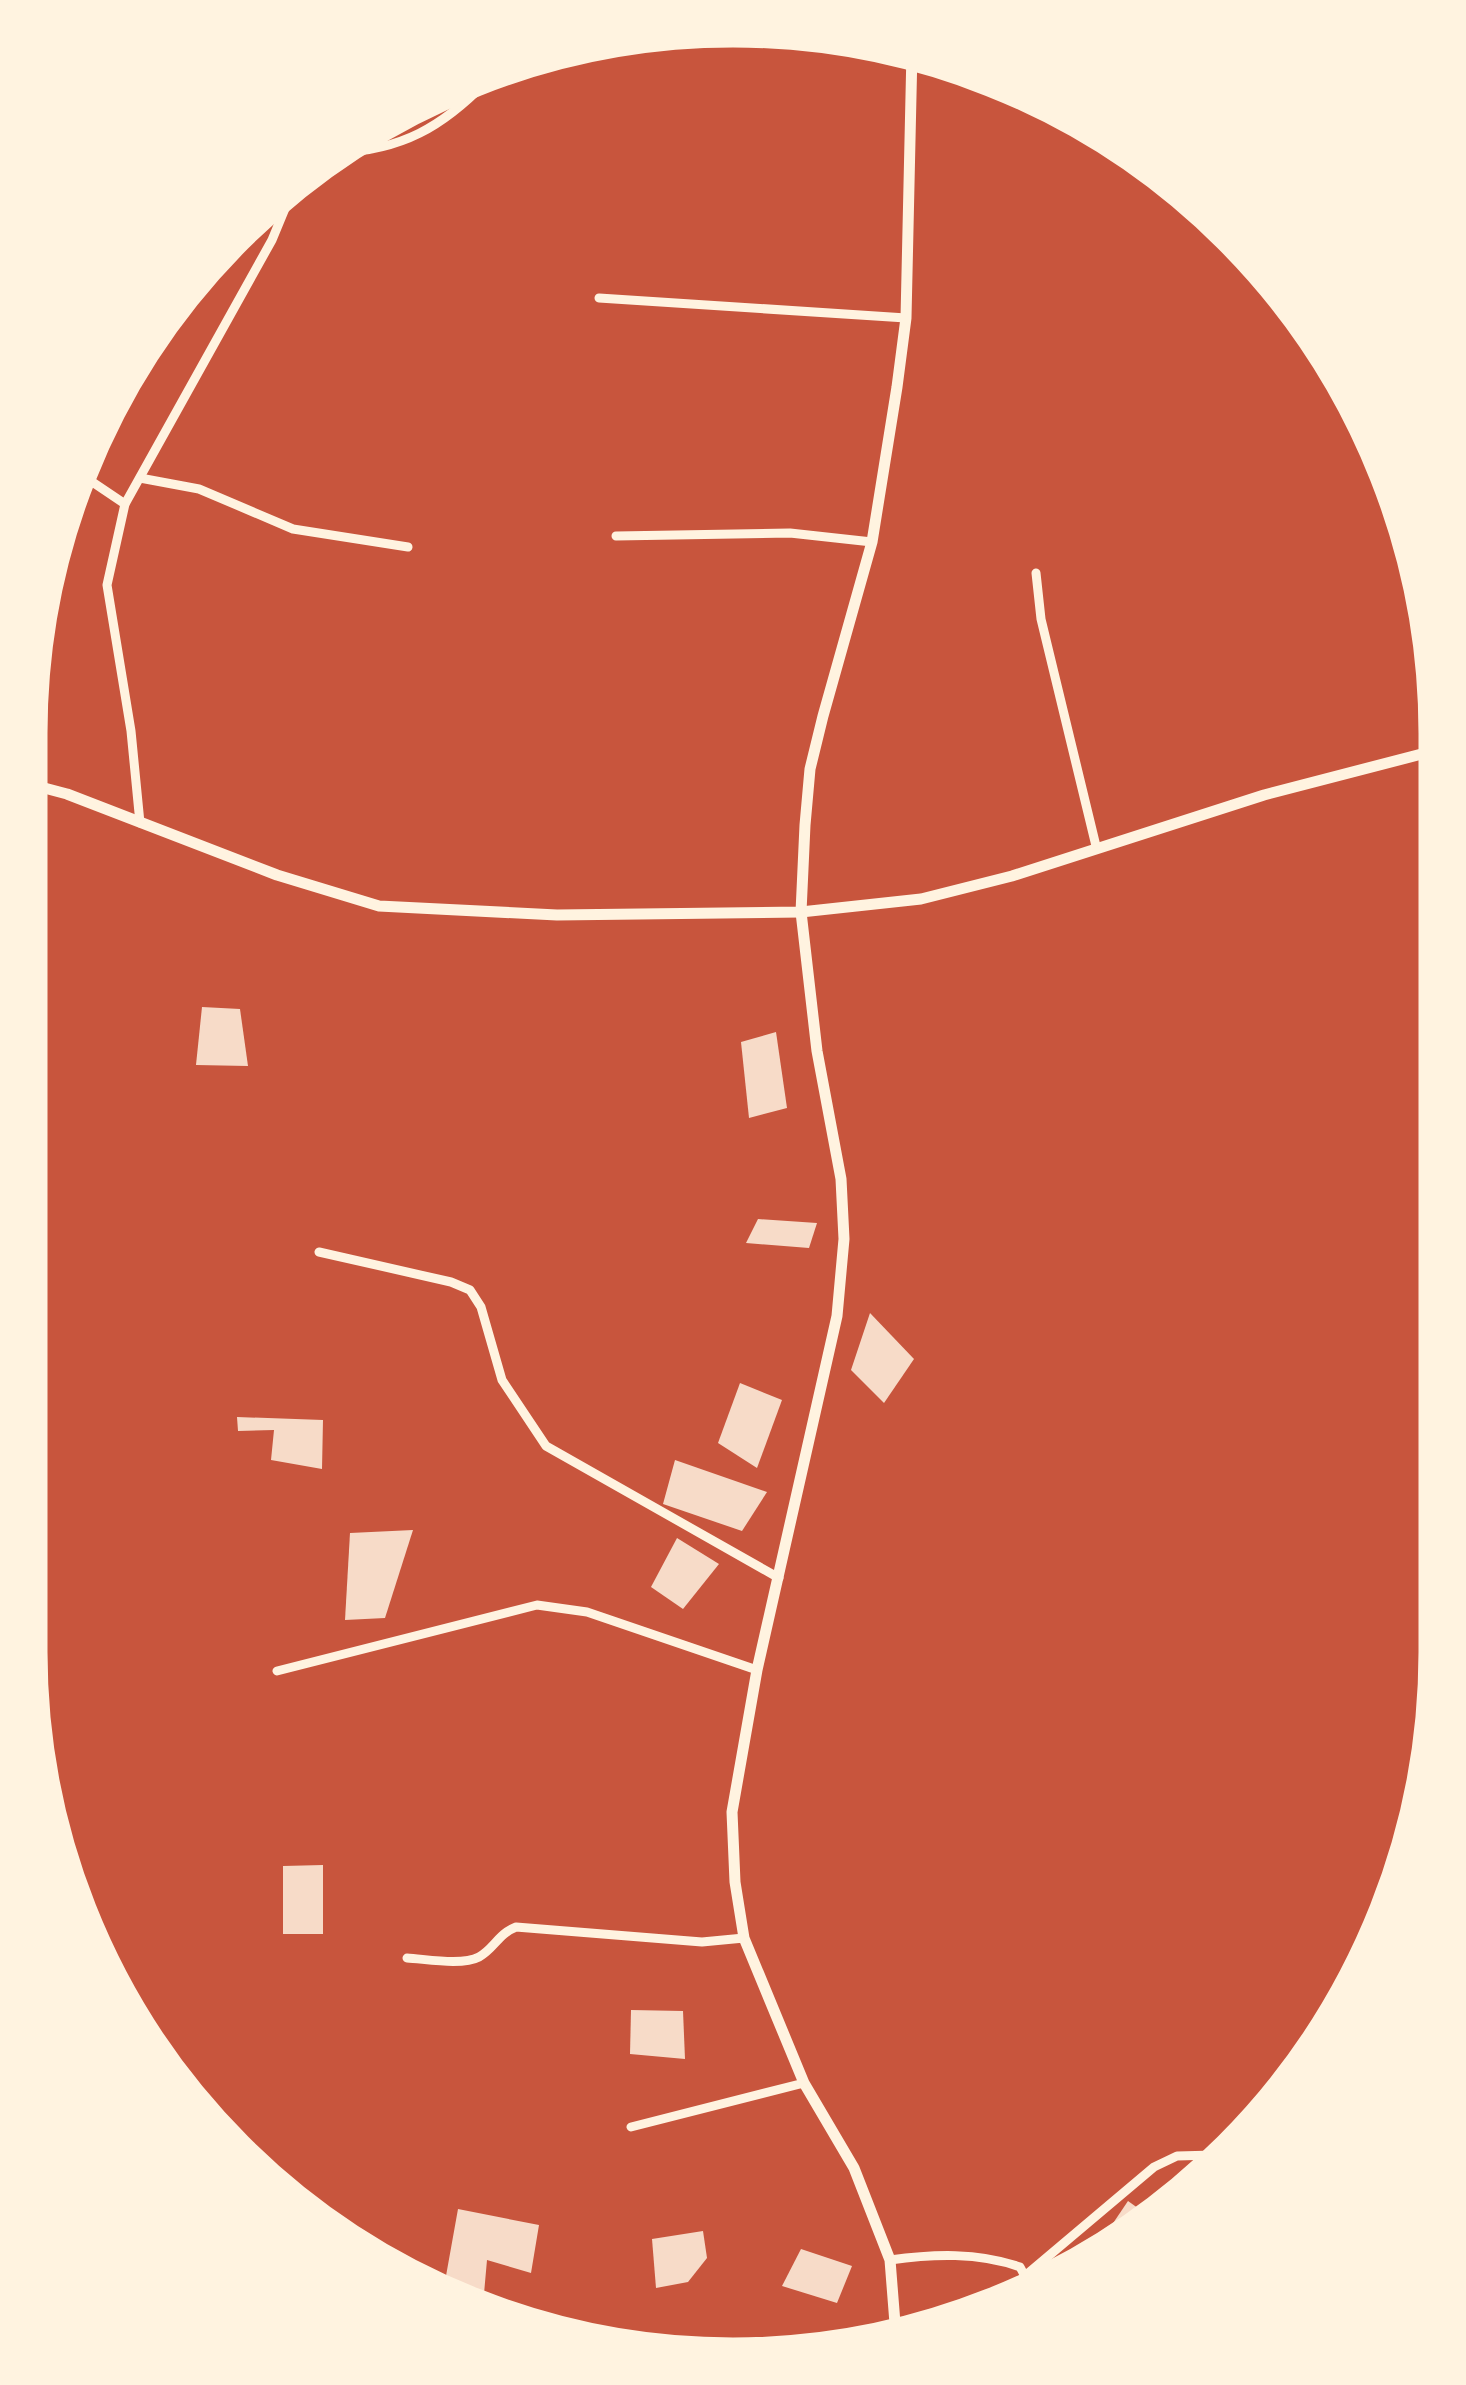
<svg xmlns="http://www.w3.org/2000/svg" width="1466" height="2385" viewBox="0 0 1466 2385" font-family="Mulish,sans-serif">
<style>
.building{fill:#f7dbc8}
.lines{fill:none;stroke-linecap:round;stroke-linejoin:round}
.minor{stroke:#fff3e0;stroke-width:9}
.tertiary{stroke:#fff3e0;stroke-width:11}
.rim{fill:none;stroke:#fff3e0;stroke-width:5}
</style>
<rect width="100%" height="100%" fill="#c8553d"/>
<g class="building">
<polygon points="202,1007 240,1009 248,1066 196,1065"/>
<polygon points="776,1032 787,1108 749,1118 741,1042"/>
<polygon points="758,1219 817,1223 809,1248 746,1243"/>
<polygon points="870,1313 914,1359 884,1403 851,1370"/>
<polygon points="740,1383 782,1400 757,1468 718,1443"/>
<polygon points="237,1417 323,1420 322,1469 271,1460 274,1430 238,1431"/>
<polygon points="675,1460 767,1492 742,1531 663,1504"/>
<polygon points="413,1530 385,1618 345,1620 350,1533"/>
<polygon points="677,1538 719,1564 683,1609 651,1587"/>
<polygon points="323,1865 323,1934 283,1934 283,1866"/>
<polygon points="631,2010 683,2011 685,2059 630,2054"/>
<polygon points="1128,2201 1149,2216 1125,2238 1093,2253"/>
<polygon points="458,2209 539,2225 531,2273 487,2260 483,2305 444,2287"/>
<polygon points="703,2231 707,2258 688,2282 656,2288 652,2239"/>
<polygon points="801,2249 852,2266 837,2303 782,2286"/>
<polygon points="613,2328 611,2337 582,2332 582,2331"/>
</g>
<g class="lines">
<g class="minor">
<path d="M337,153C402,150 442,127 486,82"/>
<polyline points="599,298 906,318"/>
<polyline points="79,473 125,504"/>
<polyline points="140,478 199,489 293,529 408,547"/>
<polyline points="616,536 790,533 872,542"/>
<polyline points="1036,573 1041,619 1096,846"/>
<polyline points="140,823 131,731 107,585 125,504 272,240 296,182"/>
<polyline points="319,1252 451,1282 470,1290 481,1307 502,1380 546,1446 779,1578"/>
<polyline points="277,1671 537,1605 587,1612 757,1670"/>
<path d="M407,1958C426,1959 462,1966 479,1957C494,1949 498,1934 516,1927L702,1942L744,1938"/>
<polyline points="631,2127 804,2083"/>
<path d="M890,2260C933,2254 978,2252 1020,2267L1028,2282"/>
<polyline points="1026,2275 1154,2167 1177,2156 1214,2155"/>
</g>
<g class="tertiary">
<polyline points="33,785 67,794 277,875 379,906 557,915 801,912 921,899 1012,876 1264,795 1437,750"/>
<polyline points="896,2336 890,2260 854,2168 804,2083 744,1938 735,1882 732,1812 757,1670 837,1316 844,1239 841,1179 817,1051 801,912 805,825 810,769 823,716 872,542 897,387 906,318 912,51"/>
</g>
</g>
<path d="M0 0H1466V2385H0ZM733 45H733A688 688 0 0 1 1421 733V1652A688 688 0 0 1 733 2340H733A688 688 0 0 1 45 1652V733A688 688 0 0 1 733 45Z" fill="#fff3e0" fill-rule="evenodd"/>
<path class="rim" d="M733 45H733A688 688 0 0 1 1421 733V1652A688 688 0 0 1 733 2340H733A688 688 0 0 1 45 1652V733A688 688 0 0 1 733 45Z"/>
</svg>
